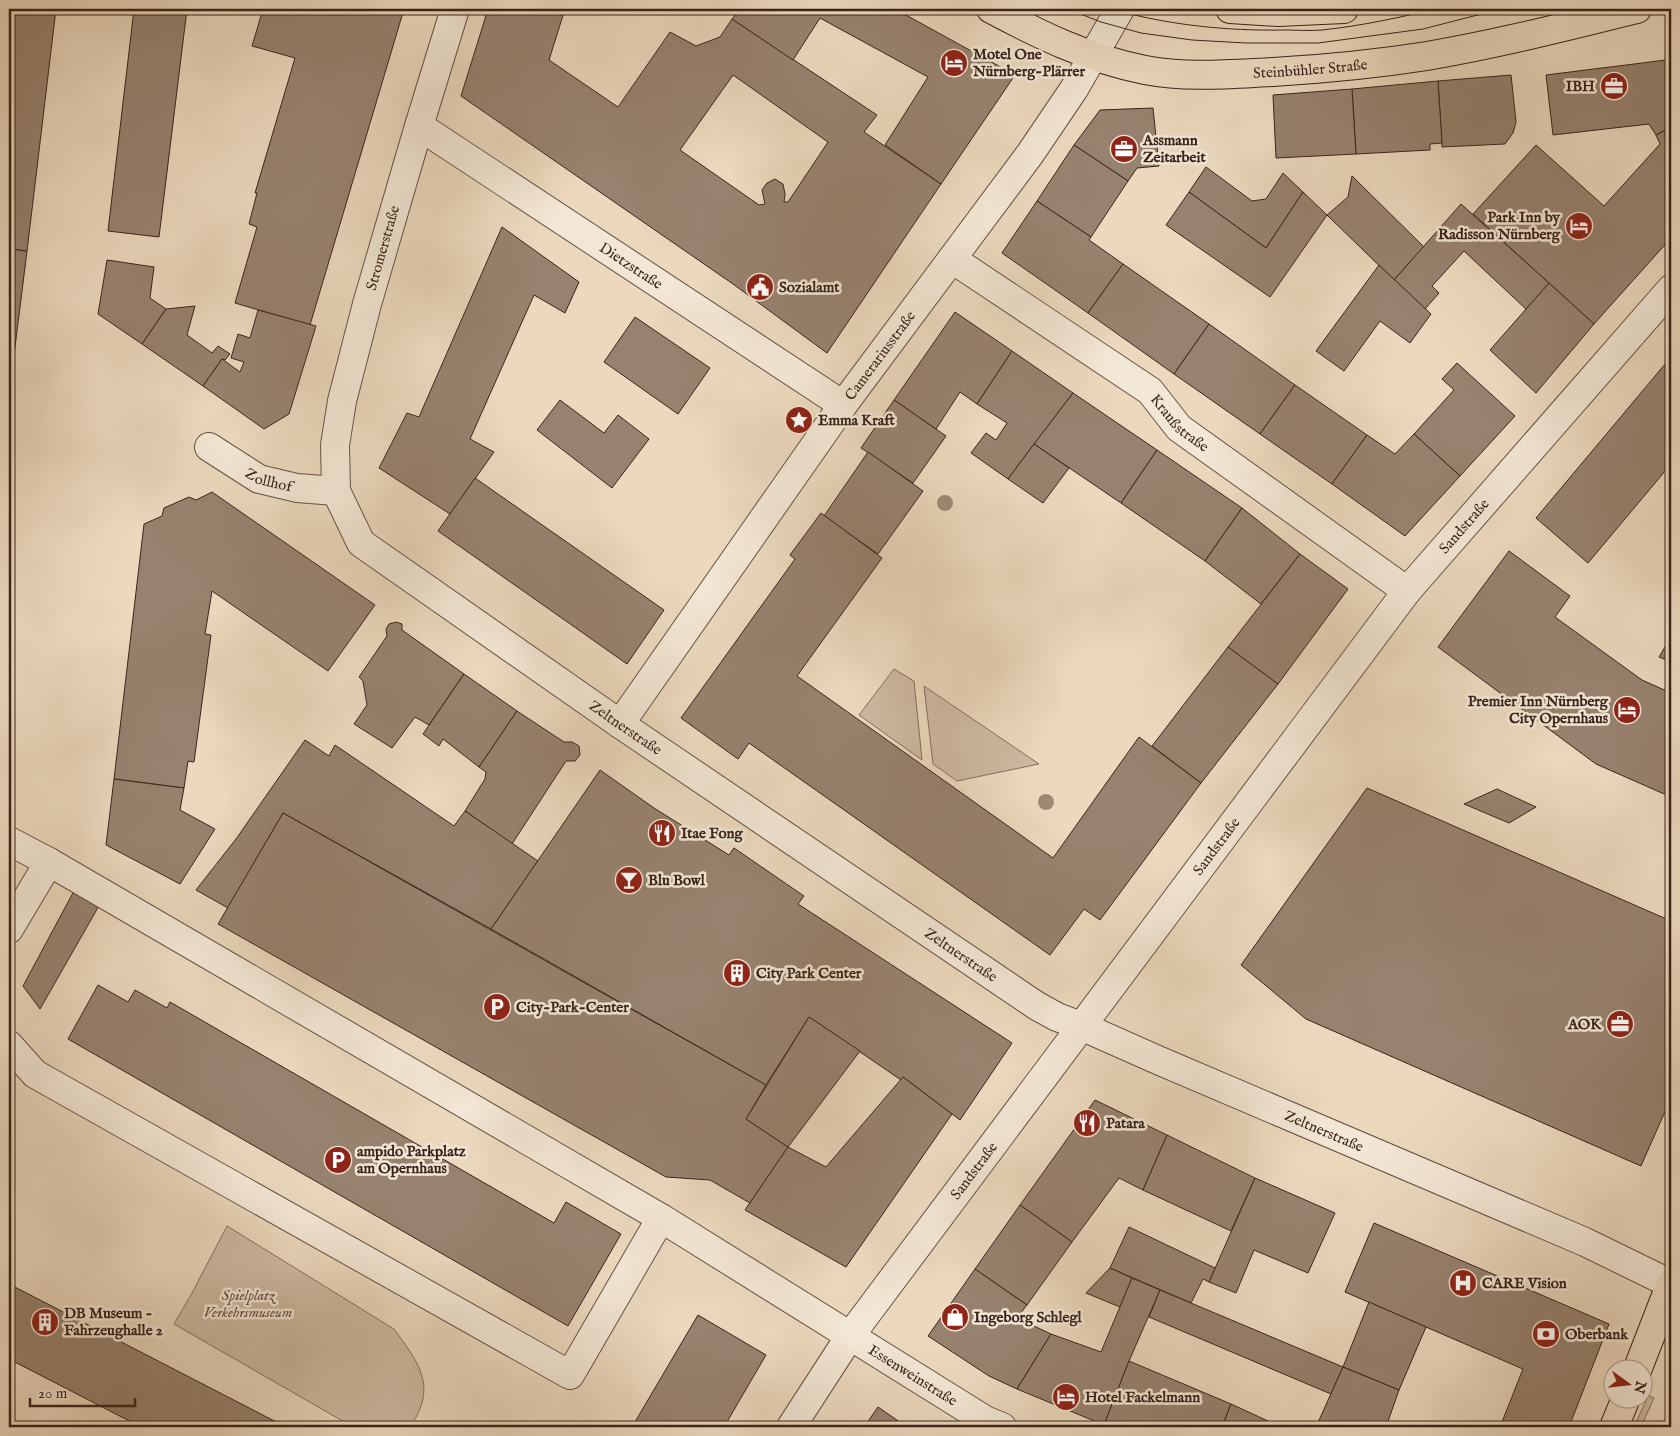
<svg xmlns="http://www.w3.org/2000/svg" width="1680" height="1436" viewBox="0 0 1680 1436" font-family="'IM FELL English',serif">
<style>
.green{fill:#cdb9a1;stroke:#846e5e}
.building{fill:#97826f;stroke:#3b241b;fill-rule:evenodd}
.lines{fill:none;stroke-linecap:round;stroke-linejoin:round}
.minor-casing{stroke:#675144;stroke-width:30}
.major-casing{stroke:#3b241b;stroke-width:30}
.minor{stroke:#f2e6d4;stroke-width:28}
.major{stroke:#ebd8bd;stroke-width:28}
.tram{stroke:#3b241b;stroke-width:1}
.tree{fill:#9f8976}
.labels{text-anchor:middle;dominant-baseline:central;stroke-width:5;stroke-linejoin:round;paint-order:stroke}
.poi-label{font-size:15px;font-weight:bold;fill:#3b241b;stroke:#f2e6d4;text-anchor:start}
.street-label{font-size:15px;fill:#3b241b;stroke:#f2e6d4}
.park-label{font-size:15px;font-style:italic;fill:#60493c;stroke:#f2e6d4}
</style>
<rect width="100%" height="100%" fill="#ebd8bd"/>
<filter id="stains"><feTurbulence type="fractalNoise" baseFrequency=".004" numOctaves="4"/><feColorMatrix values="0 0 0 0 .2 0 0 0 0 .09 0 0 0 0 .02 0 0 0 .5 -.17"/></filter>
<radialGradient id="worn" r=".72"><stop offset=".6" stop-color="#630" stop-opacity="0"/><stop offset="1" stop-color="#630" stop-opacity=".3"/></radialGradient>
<g class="green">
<polygon points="894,669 914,681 922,760 859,715"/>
<polygon points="924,686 1039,764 957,781 933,764"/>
<path d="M227,1226L394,1329C419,1363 438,1387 410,1427H353L174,1324L191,1295Z"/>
<polygon points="1648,1396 1654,1398 1641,1427 1634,1427"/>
</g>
<g class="building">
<polygon points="9,9 56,9 27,251 9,249"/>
<polygon points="134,9 187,9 159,237 108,231"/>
<polygon points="263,9 404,9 310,325 235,303 257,227 249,224 257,193 255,193 295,58 252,46"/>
<path d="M488,9H565L549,60L618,107L670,32L696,46L720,37L732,19L877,115L864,132L941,184L827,353L733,284L461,96ZM733,75L828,142L788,202H784L785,194L783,184L775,179L767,183L762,190L765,204L759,205L680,150Z"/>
<polygon points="740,9 895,9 1015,75 941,184 885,145 928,77 820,18 793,60 732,19"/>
<polygon points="1671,59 1671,103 1666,60"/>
<polygon points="1666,60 1671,103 1671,127 1656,135 1649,124 1553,135 1546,75"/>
<polygon points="1511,75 1516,122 1513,133 1505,144 1442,147 1438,81"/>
<polygon points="1438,81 1442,143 1430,144 1430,150 1356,154 1352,89"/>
<polygon points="1352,89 1356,154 1276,158 1273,95"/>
<polygon points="1153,108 1159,166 1137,168 1128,181 1074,145 1100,110"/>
<polygon points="1671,127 1671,238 1594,324 1473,214 1536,145 1604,206 1660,144 1656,135"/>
<polygon points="1074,145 1128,181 1091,237 1037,201"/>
<polygon points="1206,167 1252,201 1266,199 1283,173 1303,192 1266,248 1189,192"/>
<polygon points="1352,176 1424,247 1394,280 1327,215 1348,197"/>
<polygon points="1189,192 1266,248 1303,192 1327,215 1270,297 1166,225"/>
<polygon points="1037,201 1091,237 1089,240 1123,264 1088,313 1002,253"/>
<polygon points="1461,204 1549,283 1527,310 1464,251 1432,286 1439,293 1425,309 1394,280"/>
<polygon points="502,227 579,282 565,313 534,295 470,439 494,452 450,514 379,468 407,413 419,417"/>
<polygon points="9,249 27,251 9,395"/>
<polygon points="107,260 154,267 150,298 166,309 142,344 98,314"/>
<polygon points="1123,264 1209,324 1174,374 1088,313"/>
<polygon points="1379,265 1431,314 1410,343 1380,321 1344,371 1316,351"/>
<polygon points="1549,283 1594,324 1536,393 1490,350"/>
<polygon points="195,306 187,335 212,353 218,346 230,354 225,360 222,359 203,386 142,344 166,309"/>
<polygon points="258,310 316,326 289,414 264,429 203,386 222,359 240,372 244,362 231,358 238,334 250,338"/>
<polygon points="955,312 1012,351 977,404 960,392 936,429 894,400"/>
<polygon points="635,317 710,368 678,414 604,362"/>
<polygon points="1209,324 1295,385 1260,434 1174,374"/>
<polygon points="1012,351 1073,393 1008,479 971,453 986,433 996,440 1007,423 977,404"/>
<polygon points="1671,357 1671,464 1588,563 1536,518"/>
<polygon points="1457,363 1515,416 1460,476 1414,434 1454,390 1442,379"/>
<polygon points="1295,385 1367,435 1332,484 1260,434"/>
<polygon points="1073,393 1157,450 1121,503 1034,444"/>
<polygon points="560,400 604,433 618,415 649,439 612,488 537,430"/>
<polygon points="894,400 946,436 913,483 861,448"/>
<polygon points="1414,434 1460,476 1405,536 1332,484 1367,435 1395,454"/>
<polygon points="1034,444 1069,468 1043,503 1008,479"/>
<polygon points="1157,450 1242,508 1205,561 1121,503"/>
<polygon points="868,452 923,491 878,554 824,516"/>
<polygon points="475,478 664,610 627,664 438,531"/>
<polygon points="212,492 375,605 328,671 212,591 205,634 211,635 194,762 188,761 184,788 114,779 144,524 162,516 164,508 189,497 196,500"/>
<polygon points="1242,508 1300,554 1261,604 1205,561"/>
<polygon points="821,513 882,558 797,676 1053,858 1139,737 1201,783 1100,920 1084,909 1050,955 749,743 738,759 681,718 795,559 790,555"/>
<polygon points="1509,551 1570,596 1555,617 1642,680 1671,693 1671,797 1596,764 1438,647"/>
<polygon points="1300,554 1348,589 1278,684 1228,647"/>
<polygon points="396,622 402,624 402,630 464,674 429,725 415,717 392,748 354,724 367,705 363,681 359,677 387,636 386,629 389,624"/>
<polygon points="1671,637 1671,662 1659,657"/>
<polygon points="1228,647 1278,684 1201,783 1152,746"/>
<polygon points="464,674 517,711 479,767 443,739 439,746 423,734"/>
<polygon points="517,711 564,742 572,742 579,746 580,755 575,761 566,761 512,844 465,811 485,779 486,772 479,767"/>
<polygon points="305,740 329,756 335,745 454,826 465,811 538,861 491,929 283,813 228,908 196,890 236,839"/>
<polygon points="600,770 654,808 729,855 734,848 804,896 798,904 1012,1043 960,1120 903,1077 901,1080 809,1017 766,1085 491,929"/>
<polygon points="114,779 184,788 180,810 215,829 180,884 106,845"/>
<polygon points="1367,788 1671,921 1671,1098 1641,1166 1306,1019 1241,965"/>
<polygon points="1497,789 1536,807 1509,823 1464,804"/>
<polygon points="283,813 766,1085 746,1119 788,1147 750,1203 710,1180 666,1177 218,924"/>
<polygon points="75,889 100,904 40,1009 23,986"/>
<polygon points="98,985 128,1002 135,990 167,1008 170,1002 554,1223 566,1202 621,1234 568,1326 68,1039"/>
<polygon points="809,1017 860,1051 788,1147 746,1119"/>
<polygon points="903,1077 952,1114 846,1267 745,1210 788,1147 826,1167"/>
<polygon points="1095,1100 1167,1135 1143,1190 1119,1178 1072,1242 1020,1205"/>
<polygon points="1167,1135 1255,1178 1231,1231 1143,1190"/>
<polygon points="1255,1178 1335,1213 1308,1273 1254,1250 1236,1293 1209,1282"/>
<polygon points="1020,1205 1072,1242 1027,1305 975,1269"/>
<polygon points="1374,1223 1609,1324 1569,1427 1500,1427 1523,1369 1345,1292"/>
<polygon points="1129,1227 1215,1268 1209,1282 1203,1279 1191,1303 1110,1268"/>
<polygon points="1110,1268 1132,1278 1120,1307 1086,1293"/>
<polygon points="975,1269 1027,1305 1017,1318 1051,1334 1017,1389 989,1376 928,1336"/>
<polygon points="1132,1278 1160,1290 1129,1361 1104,1425 1017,1389 1051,1334 1101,1352"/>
<polygon points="9,1284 286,1427 141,1427 9,1359"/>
<polygon points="1160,1290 1343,1367 1331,1394 1149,1317"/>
<polygon points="1369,1302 1426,1327 1399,1390 1343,1367"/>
<polygon points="698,1315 766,1355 724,1427 632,1427"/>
<polygon points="1129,1361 1231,1404 1222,1427 1109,1427 1104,1425"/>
<polygon points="1343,1367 1399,1390 1386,1427 1316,1427"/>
<polygon points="1231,1404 1281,1427 1222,1427"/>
<polygon points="878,1407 907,1427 864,1427"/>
</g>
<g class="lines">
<g class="minor-casing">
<g id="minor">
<path id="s1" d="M455,9L419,126L367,304L342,401L335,445L336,491L361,543L620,724L1037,1006L1057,1017L1081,1026L1160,1061L1585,1242L1671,1284"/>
<path id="s2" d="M419,126L843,405"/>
<path id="s3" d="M952,259L1150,391L1179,428L1407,591"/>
<path id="s4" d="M209,447L259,479L297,488L336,491"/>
<path id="s5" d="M620,724L843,405L1030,154L1074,89L1120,9"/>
<path id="s6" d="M9,841L49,862L661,1218L985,1420L1002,1427"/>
<polyline points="9,929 49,862"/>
<polyline points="9,1045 35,1074 570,1375 661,1218"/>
<path id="s7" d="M791,1427L850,1336L1407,591L1671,289"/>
</g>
</g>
<g class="major-casing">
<g id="major">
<path id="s8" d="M991,9C1040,35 1089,59 1145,70C1187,78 1230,74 1273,72C1324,69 1376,64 1427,56C1498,44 1568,26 1637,9"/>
<polyline points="1230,9 1278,12 1344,9"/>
<polyline points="1638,1368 1671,1283"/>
<polyline points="1614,1427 1626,1398"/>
</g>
</g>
<use href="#minor" class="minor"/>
<use href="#major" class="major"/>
<g class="tram">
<polyline points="1068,9 1101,22 1141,33 1192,40 1246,43 1318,43 1423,29 1501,9"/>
<path d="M1111,9C1168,25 1226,31 1284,30C1297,30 1310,31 1322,30C1360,26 1398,18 1435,9"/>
</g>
</g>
<g class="tree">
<circle cx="945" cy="503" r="8"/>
<circle cx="1046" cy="802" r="8"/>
</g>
<defs>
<g id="hotel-disc" transform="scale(1.4375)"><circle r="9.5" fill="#8f2418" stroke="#f2e6d4"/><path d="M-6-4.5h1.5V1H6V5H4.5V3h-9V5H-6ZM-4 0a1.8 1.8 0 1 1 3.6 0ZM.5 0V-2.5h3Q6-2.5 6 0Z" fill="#fff"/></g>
<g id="office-disc" transform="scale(1.4375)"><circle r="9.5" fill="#8f2418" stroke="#f2e6d4"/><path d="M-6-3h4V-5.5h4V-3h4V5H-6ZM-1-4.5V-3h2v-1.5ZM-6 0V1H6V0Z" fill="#fff"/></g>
<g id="civic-disc" transform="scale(1.4375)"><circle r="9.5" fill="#8f2418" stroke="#f2e6d4"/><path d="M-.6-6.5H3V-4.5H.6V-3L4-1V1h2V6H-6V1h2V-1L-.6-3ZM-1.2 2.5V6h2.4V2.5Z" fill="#fff"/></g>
<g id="sight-disc" transform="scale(1.4375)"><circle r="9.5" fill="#8f2418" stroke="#f2e6d4"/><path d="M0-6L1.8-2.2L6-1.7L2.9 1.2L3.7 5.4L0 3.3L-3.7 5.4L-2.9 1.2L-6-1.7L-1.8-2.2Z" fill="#fff"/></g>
<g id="restaurant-disc" transform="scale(1.4375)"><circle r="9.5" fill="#8f2418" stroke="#f2e6d4"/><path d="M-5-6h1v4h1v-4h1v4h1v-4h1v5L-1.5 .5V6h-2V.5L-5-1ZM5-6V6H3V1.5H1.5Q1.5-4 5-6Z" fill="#fff"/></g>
<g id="bar-disc" transform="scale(1.4375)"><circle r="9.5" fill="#8f2418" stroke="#f2e6d4"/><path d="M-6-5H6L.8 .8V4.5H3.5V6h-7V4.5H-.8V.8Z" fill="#fff"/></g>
<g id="building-disc" transform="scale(1.4375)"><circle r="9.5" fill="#8f2418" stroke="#f2e6d4"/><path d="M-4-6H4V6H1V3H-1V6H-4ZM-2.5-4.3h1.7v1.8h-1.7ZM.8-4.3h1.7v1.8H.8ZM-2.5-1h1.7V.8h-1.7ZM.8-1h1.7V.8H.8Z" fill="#fff"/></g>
<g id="parking-disc" transform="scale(1.4375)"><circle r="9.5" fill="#8f2418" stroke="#f2e6d4"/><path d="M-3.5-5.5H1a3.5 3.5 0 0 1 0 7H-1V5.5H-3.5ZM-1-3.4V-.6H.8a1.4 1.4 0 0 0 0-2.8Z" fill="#fff"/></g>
<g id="hospital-disc" transform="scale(1.4375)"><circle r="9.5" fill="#8f2418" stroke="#f2e6d4"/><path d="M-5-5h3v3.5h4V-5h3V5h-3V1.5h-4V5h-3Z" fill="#fff"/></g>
<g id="shop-disc" transform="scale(1.4375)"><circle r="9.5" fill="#8f2418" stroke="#f2e6d4"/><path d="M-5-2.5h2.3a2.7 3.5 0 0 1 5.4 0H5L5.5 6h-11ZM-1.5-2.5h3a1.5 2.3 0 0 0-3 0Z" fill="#fff"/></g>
<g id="bank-disc" transform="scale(1.4375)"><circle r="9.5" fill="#8f2418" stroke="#f2e6d4"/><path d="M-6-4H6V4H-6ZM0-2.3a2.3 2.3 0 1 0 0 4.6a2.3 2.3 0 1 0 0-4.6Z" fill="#fff"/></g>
</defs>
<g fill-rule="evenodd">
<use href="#hotel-disc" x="954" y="63"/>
<use href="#office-disc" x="1614" y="86"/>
<use href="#office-disc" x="1124" y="149"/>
<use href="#hotel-disc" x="1579" y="226"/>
<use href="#civic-disc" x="760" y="287"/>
<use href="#sight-disc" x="799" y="420"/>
<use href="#hotel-disc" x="1627" y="710"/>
<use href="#restaurant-disc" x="662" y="833"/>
<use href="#bar-disc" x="629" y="880"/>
<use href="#building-disc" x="737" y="973"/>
<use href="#parking-disc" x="497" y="1007"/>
<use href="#office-disc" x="1620" y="1024"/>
<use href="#restaurant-disc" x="1087" y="1123"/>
<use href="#parking-disc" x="338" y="1160"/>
<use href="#hospital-disc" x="1463" y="1283"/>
<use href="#shop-disc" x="955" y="1317"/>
<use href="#building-disc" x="45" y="1322"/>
<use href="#bank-disc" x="1546" y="1334"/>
<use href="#hotel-disc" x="1066" y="1397"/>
</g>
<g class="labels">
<g class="poi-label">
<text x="973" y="54">Motel One<tspan x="973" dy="17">Nürnberg-Plärrer</tspan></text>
<text x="1595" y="86" text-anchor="end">IBH</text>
<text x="1143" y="140">Assmann<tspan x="1143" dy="17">Zeitarbeit</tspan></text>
<text x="1560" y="217" text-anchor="end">Park Inn by<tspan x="1560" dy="17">Radisson Nürnberg</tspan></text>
<text x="779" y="287">Sozialamt</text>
<text x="818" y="420">Emma Kraft</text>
<text x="1608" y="701" text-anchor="end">Premier Inn Nürnberg<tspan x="1608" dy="17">City Opernhaus</tspan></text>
<text x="681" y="833">Itae Fong</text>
<text x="648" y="880">Blu Bowl</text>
<text x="756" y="973">City Park Center</text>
<text x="516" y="1007">City-Park-Center</text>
<text x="1601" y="1024" text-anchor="end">AOK</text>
<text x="1106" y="1123">Patara</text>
<text x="357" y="1151">ampido Parkplatz<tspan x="357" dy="17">am Opernhaus</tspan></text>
<text x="1482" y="1283">CARE Vision</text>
<text x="64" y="1313">DB Museum -<tspan x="64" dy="17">Fahrzeughalle 2</tspan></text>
<text x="974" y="1317">Ingeborg Schlegl</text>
<text x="1565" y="1334">Oberbank</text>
<text x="1085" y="1397">Hotel Fackelmann</text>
</g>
<g class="street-label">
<text stroke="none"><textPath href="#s8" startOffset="332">Steinbühler Straße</textPath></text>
<text transform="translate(383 248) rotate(-74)">Stromerstraße</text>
<text stroke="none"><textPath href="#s2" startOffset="254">Dietzstraße</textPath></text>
<text stroke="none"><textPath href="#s5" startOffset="451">Camerariusstraße</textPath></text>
<text stroke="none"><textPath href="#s3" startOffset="282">Kraußstraße</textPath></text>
<text stroke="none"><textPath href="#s4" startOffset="69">Zollhof</textPath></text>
<text stroke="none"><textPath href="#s7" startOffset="1125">Sandstraße</textPath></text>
<text stroke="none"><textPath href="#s1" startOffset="879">Zeltnerstraße</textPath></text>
<text stroke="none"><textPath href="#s7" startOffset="720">Sandstraße</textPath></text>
<text stroke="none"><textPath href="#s1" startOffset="1284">Zeltnerstraße</textPath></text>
<text stroke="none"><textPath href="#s1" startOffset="1689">Zeltnerstraße</textPath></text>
<text stroke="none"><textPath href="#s7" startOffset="315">Sandstraße</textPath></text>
<text stroke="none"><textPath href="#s6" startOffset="1050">Essenweinstraße</textPath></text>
</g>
<g class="park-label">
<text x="248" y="1295">Spielplatz<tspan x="248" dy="17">Verkehrsmuseum</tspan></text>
</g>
</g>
<rect width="1680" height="1436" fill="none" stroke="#ebd8bd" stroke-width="30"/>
<rect x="10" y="10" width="1660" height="1416" fill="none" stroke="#3b241b" stroke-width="2.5"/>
<rect x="15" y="15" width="1650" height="1406" fill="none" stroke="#3b241b"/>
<g transform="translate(1628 1384) rotate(105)"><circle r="24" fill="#f2e6d4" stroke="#a9988a"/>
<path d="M0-4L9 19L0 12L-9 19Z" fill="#8f2418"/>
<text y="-8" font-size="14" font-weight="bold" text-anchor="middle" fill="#3b241b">N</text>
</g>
<path d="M30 1398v8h105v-8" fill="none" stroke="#3b241b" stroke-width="2.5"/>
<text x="38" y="1398" font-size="15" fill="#3b241b" stroke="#f2e6d4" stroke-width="4" paint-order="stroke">20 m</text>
<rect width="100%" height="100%" filter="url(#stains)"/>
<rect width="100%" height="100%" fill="url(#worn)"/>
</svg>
